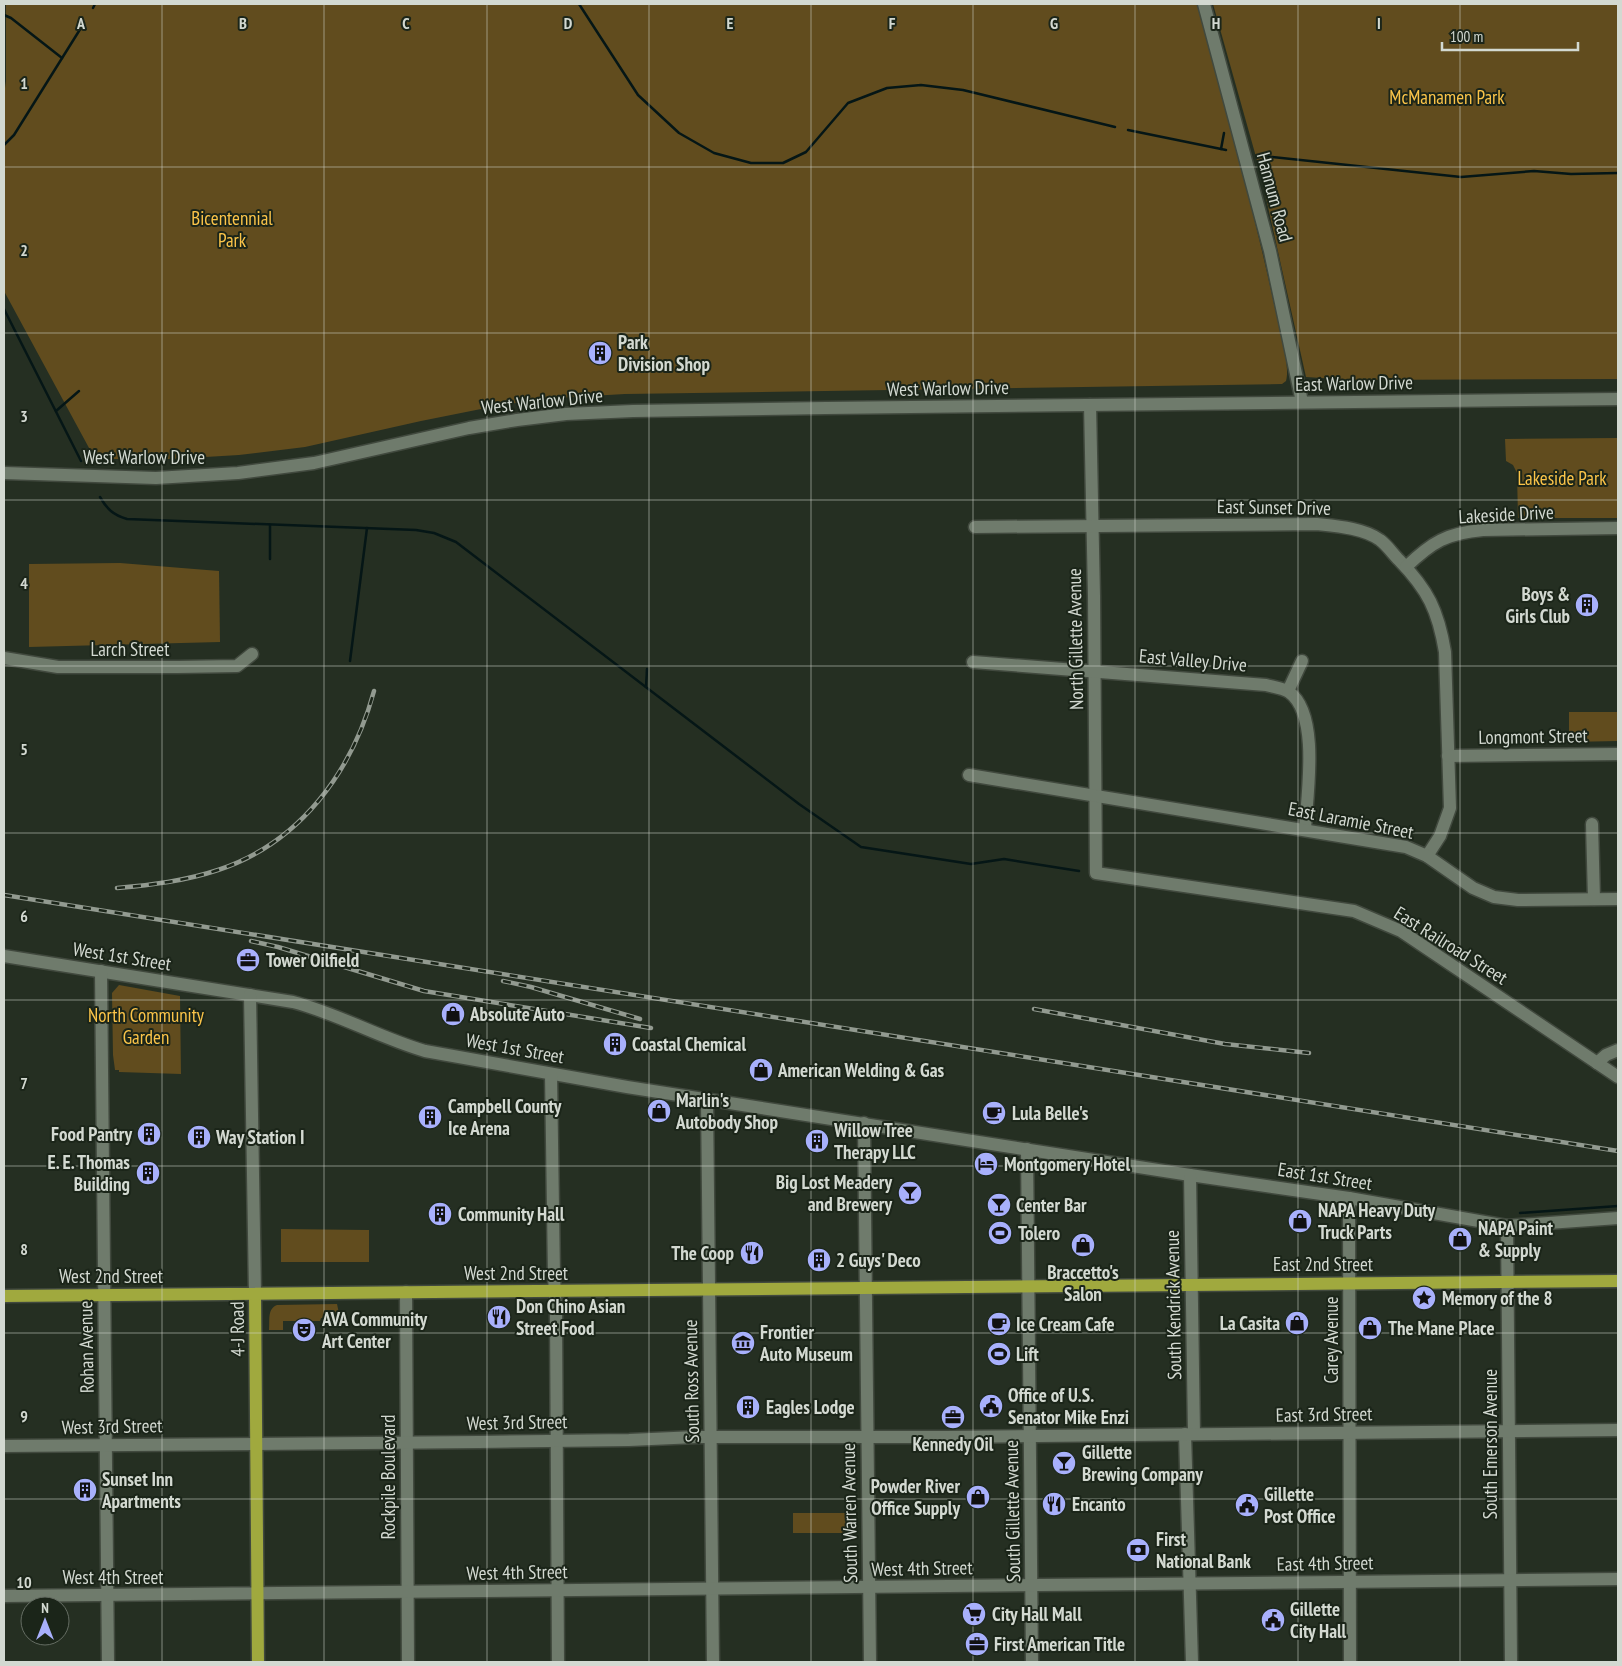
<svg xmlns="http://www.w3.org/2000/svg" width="1622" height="1666" viewBox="0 0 1622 1666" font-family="'PT Sans Narrow',sans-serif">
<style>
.green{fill:#614c1e}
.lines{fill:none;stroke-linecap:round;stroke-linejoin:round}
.stream{stroke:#051616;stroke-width:2.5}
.minor-casing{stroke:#41493e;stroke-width:15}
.major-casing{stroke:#41493e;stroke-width:15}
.minor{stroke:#6f7b6c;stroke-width:12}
.major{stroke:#a0a93e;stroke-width:12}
.rail-casing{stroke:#929a90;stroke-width:4.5}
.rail{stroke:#1b2519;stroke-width:2.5;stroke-dasharray:8;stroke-linecap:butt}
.grid{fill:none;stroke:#d3d9d1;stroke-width:1;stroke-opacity:0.55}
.labels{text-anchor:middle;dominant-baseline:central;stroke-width:4;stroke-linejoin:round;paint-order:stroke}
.park-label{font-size:19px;fill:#fbc449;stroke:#1b2519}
.street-label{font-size:19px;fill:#d3d9d1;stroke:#1b2519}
.poi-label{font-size:19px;font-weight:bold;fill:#d3d9d1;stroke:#1b2519;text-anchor:start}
.grid-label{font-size:16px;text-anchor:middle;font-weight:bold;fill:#d3d9d1;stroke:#1b2519;stroke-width:4;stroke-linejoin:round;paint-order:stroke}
</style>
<rect width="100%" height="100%" fill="#252f22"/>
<g class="green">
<path d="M6,4H1199C1225,102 1251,200 1273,299C1277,319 1291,364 1286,381L1282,384L625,394L556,398L501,405L421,421L305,447L239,455L172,459H95L4,291V95L6,81Z"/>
<polygon points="1213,4 1618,4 1618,379 1352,380 1306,377 1260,171"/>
<polygon points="1618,438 1618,518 1518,518 1517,473 1513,465 1506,461 1505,439"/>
<polygon points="120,563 219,571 220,642 29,647 29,564"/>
<polygon points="1569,712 1618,712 1618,741 1569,742"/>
<polygon points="119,985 180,996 181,1074 119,1072 119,1070 115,1070 113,1055 112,993"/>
<polygon points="281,1229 369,1230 369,1262 281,1262"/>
<path d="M337,1304L340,1318H321L320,1321H283V1330H269C270,1320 267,1309 277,1305Z"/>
<rect x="793" y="1513" width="58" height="20"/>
</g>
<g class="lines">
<g class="stream">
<polyline points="579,4 638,95 679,133 714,153 751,163 783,163 806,152 848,103 887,88 921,85 963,90 1115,127"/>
<polyline points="93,8 95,4"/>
<polyline points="4,15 11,18 62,58"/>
<polyline points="1128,130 1226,150"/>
<polyline points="4,145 14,135 84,23"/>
<polyline points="1221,149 1224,133"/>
<polyline points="1263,156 1461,177 1534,171 1571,174 1618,173"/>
<polyline points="4,309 81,461"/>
<polyline points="56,411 79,391"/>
<path d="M100,497C107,509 113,515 127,519L416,530L434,533L456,542L799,804L861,847L971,864L1004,859L1079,871"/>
<polyline points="270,525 270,559"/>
<polyline points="350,661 367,528"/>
<polyline points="646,687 647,669"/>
<polyline points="1520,1213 1618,1206"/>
</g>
<g class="minor-casing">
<g id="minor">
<polyline points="1204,4 1270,251 1302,402"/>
<polyline points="1090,405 1094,596 1096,873 1354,911 1401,931 1618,1077"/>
<polyline points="4,473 156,478 238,473 314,463 469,428 517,420 566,414 633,411 826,408 1618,399"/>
<path d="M975,527L1317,524C1336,526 1364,528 1380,540C1387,545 1393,554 1399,560C1428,590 1438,610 1445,652L1450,808L1440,836L1427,856"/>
<path d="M1406,567C1432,542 1447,533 1483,530L1618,528"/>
<polyline points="4,658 58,667 178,667 237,666 252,654"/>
<path d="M973,662L1266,685C1273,687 1283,688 1289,692C1320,714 1307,795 1305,829"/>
<polyline points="1288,691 1302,661"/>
<polyline points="1448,756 1618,754"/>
<polyline points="969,775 1406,847 1427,856 1473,888 1494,897 1518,900 1618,899"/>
<polyline points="1592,824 1594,899"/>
<path d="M4,956L293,1002C339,1014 380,1038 425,1051L627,1087L1190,1175L1349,1198L1507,1226L1618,1218"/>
<polyline points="101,971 108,1662"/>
<polyline points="250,995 255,1294"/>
<polyline points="1597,1063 1606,1055 1618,1050"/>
<polyline points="551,1074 554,1276 556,1314 558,1662"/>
<polyline points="707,1099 713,1662"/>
<polyline points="864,1123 870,1662"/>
<polyline points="1027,1149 1032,1662"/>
<polyline points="1190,1175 1194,1434"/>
<polyline points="1349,1198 1350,1662"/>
<polyline points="1507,1226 1511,1662"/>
<polyline points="406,1292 408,1662"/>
<polyline points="1185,1434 1192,1662"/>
<polyline points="4,1446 479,1442 629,1440 696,1437 946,1437 1618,1430"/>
<polyline points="4,1596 1618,1579"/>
</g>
</g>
<g class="major-casing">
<g id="major">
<polyline points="255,1294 258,1662"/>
<polyline points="4,1296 1618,1281"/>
</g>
</g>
<use href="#minor" class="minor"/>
<use href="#major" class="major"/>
<g class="rail-casing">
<g id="rail">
<path d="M117,888C151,885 185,881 218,870C300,843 352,772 374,691"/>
<polyline points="4,895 1618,1151"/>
<polyline points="251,941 278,947 424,991 651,1028"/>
<polyline points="503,981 531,987 640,1019"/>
<polyline points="1034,1009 1225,1044 1309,1053"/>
</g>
</g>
<use href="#rail" class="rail"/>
</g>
<path class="grid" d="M162,4V1662M324,4V1662M487,4V1662M649,4V1662M811,4V1662M973,4V1662M1135,4V1662M1298,4V1662M1460,4V1662M4,167H1618M4,333H1618M4,500H1618M4,666H1618M4,833H1618M4,1000H1618M4,1166H1618M4,1333H1618M4,1499H1618"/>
<defs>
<g id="building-disc" transform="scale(1.25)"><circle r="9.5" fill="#a8b0fc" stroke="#1b2519"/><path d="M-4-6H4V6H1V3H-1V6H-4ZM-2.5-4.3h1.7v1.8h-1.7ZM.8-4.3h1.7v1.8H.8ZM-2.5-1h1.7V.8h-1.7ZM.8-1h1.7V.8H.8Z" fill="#111"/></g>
<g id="office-disc" transform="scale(1.25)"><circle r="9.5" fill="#a8b0fc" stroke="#1b2519"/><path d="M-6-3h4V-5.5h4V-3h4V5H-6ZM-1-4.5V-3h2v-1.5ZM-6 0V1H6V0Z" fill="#111"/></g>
<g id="shop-disc" transform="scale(1.25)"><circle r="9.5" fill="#a8b0fc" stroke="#1b2519"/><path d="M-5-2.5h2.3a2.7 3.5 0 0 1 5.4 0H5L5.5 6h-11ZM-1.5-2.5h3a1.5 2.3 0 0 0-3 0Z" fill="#111"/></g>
<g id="cafe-disc" transform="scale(1.25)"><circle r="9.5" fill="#a8b0fc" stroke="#1b2519"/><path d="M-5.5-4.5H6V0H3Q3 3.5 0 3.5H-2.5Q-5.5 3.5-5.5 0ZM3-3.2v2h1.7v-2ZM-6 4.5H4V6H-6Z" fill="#111"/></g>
<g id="hotel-disc" transform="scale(1.25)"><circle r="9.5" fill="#a8b0fc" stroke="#1b2519"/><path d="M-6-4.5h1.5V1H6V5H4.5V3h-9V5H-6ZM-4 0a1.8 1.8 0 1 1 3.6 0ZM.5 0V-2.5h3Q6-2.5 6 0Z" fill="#111"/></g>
<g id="bar-disc" transform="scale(1.25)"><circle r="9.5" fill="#a8b0fc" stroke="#1b2519"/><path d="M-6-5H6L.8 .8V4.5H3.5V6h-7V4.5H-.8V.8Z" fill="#111"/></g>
<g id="stadium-disc" transform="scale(1.25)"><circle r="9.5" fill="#a8b0fc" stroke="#1b2519"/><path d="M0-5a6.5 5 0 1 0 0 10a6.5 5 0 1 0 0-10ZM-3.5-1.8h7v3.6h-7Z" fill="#111"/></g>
<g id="restaurant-disc" transform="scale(1.25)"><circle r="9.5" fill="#a8b0fc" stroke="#1b2519"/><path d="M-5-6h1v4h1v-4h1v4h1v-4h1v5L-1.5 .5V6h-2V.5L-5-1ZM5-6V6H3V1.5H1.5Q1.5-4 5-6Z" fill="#111"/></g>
<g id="sight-disc" transform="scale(1.25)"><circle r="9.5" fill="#a8b0fc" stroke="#1b2519"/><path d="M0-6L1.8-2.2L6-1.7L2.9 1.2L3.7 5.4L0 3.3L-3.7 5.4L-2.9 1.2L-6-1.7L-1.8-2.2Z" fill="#111"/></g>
<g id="theatre-disc" transform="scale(1.25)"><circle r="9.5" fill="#a8b0fc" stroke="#1b2519"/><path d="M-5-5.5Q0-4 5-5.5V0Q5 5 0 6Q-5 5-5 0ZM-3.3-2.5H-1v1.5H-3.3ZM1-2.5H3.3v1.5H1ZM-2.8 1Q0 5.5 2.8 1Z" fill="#111"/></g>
<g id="museum-disc" transform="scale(1.25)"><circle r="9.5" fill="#a8b0fc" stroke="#1b2519"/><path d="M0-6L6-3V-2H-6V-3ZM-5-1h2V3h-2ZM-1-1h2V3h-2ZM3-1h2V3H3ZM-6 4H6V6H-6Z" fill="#111"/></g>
<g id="civic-disc" transform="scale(1.25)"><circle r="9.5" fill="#a8b0fc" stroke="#1b2519"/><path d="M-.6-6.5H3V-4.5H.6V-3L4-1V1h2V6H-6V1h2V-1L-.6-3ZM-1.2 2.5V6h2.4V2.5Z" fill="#111"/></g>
<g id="bank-disc" transform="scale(1.25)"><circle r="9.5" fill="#a8b0fc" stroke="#1b2519"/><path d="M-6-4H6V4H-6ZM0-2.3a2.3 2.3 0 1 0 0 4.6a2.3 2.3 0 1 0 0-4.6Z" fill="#111"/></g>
<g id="supermarket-disc" transform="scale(1.25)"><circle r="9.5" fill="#a8b0fc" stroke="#1b2519"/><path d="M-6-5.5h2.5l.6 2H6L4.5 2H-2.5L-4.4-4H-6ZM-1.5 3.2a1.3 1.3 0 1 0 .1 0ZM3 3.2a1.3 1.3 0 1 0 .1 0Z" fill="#111"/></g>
</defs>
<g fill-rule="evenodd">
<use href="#building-disc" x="600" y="353"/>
<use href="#building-disc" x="1587" y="605"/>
<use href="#office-disc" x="248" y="960"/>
<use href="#shop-disc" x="453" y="1014"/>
<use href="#building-disc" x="615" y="1044"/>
<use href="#shop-disc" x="761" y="1070"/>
<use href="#shop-disc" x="659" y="1111"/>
<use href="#cafe-disc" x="994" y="1113"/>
<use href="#building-disc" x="430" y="1117"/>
<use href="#building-disc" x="149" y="1134"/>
<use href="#building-disc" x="199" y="1137"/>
<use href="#building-disc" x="817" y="1141"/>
<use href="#hotel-disc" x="986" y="1164"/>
<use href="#building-disc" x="148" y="1173"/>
<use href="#bar-disc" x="910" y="1193"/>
<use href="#bar-disc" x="999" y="1205"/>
<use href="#building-disc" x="440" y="1214"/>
<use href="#shop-disc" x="1300" y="1221"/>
<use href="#stadium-disc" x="1000" y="1233"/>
<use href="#shop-disc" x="1460" y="1239"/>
<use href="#shop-disc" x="1083" y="1245"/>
<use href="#restaurant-disc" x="752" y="1253"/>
<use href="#building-disc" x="819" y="1260"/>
<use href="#sight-disc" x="1424" y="1298"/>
<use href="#restaurant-disc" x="499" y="1317"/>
<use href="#shop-disc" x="1297" y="1323"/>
<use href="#cafe-disc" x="999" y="1324"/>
<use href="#shop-disc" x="1370" y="1328"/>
<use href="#theatre-disc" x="304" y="1330"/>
<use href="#museum-disc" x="743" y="1343"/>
<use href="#stadium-disc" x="999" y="1354"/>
<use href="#civic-disc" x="991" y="1406"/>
<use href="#building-disc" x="748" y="1407"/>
<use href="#office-disc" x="953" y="1417"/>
<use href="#bar-disc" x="1064" y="1463"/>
<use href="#building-disc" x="85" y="1490"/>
<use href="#shop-disc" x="978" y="1497"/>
<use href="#restaurant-disc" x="1054" y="1504"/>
<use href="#civic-disc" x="1247" y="1505"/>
<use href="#bank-disc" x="1138" y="1550"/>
<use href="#supermarket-disc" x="974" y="1614"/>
<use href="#civic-disc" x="1273" y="1620"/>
<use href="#office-disc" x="977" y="1644"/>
</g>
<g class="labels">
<g class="park-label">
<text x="1447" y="97">McManamen Park</text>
<text x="232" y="218">Bicentennial<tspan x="232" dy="22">Park</tspan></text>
<text x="1562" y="478">Lakeside Park</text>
<text x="146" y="1015">North Community<tspan x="146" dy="22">Garden</tspan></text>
</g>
<g class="street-label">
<text transform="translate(1275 197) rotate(75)">Hannum Road</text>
<text transform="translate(1354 383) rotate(-1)">East Warlow Drive</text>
<text transform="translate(948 388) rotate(-1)">West Warlow Drive</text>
<text transform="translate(542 401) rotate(-6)">West Warlow Drive</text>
<text x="144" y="457">West Warlow Drive</text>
<text transform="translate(1274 507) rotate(1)">East Sunset Drive</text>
<text transform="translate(1506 514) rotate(-3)">Lakeside Drive</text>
<text transform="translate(1075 639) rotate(-91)">North Gillette Avenue</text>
<text x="130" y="649">Larch Street</text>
<text transform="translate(1193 660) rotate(5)">East Valley Drive</text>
<text transform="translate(1533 736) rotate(-1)">Longmont Street</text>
<text transform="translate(1351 820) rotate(11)">East Laramie Street</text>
<text transform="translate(1451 945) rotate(32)">East Railroad Street</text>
<text transform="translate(122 956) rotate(9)">West 1st Street</text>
<text transform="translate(515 1048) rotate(10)">West 1st Street</text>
<text transform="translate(1325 1176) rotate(9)">East 1st Street</text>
<text x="1323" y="1264">East 2nd Street</text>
<text x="516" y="1273">West 2nd Street</text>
<text x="111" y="1276">West 2nd Street</text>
<text transform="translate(1173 1305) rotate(-91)">South Kendrick Avenue</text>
<text transform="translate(237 1329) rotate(-91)">4-J Road</text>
<text transform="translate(1331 1340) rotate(-90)">Carey Avenue</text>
<text transform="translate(86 1347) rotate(-91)">Rohan Avenue</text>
<text transform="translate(691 1381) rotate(-91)">South Ross Avenue</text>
<text transform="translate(1324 1414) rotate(-1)">East 3rd Street</text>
<text transform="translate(517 1422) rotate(-1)">West 3rd Street</text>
<text transform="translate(112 1426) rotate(-1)">West 3rd Street</text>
<text transform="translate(1490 1444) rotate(-90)">South Emerson Avenue</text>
<text transform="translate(388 1477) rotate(-90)">Rockpile Boulevard</text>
<text transform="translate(1012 1511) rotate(-91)">South Gillette Avenue</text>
<text transform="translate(849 1513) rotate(-91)">South Warren Avenue</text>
<text transform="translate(1325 1563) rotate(-1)">East 4th Street</text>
<text transform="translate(922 1568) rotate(-1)">West 4th Street</text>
<text transform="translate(517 1572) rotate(-1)">West 4th Street</text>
<text x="113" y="1577">West 4th Street</text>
</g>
<g class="poi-label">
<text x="618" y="342">Park<tspan x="618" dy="22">Division Shop</tspan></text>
<text x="1570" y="594" text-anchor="end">Boys &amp;<tspan x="1570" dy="22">Girls Club</tspan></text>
<text x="266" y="960">Tower Oilfield</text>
<text x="470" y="1014">Absolute Auto</text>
<text x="632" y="1044">Coastal Chemical</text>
<text x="778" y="1070">American Welding &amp; Gas</text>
<text x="676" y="1100">Marlin's<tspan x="676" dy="22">Autobody Shop</tspan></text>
<text x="448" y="1106">Campbell County<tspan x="448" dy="22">Ice Arena</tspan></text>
<text x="1012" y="1113">Lula Belle's</text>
<text x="834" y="1130">Willow Tree<tspan x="834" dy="22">Therapy LLC</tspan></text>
<text x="132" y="1134" text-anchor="end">Food Pantry</text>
<text x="216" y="1137">Way Station I</text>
<text x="130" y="1162" text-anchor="end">E. E. Thomas<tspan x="130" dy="22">Building</tspan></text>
<text x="1004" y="1164">Montgomery Hotel</text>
<text x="892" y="1182" text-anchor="end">Big Lost Meadery<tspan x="892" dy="22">and Brewery</tspan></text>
<text x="1016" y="1205">Center Bar</text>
<text x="1318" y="1210">NAPA Heavy Duty<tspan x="1318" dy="22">Truck Parts</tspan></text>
<text x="458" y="1214">Community Hall</text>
<text x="1478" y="1228">NAPA Paint<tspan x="1478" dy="22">&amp; Supply</tspan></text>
<text x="1018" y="1233">Tolero</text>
<text x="734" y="1253" text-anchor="end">The Coop</text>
<text x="836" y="1260">2 Guys' Deco</text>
<text x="1083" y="1272" text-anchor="middle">Braccetto's<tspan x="1083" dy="22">Salon</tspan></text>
<text x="1442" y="1298">Memory of the 8</text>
<text x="516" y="1306">Don Chino Asian<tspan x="516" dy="22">Street Food</tspan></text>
<text x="322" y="1319">AVA Community<tspan x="322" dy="22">Art Center</tspan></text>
<text x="1280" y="1323" text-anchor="end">La Casita</text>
<text x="1016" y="1324">Ice Cream Cafe</text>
<text x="1388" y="1328">The Mane Place</text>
<text x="760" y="1332">Frontier<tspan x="760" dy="22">Auto Museum</tspan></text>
<text x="1016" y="1354">Lift</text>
<text x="1008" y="1395">Office of U.S.<tspan x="1008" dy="22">Senator Mike Enzi</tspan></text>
<text x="766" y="1407">Eagles Lodge</text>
<text x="953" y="1444" text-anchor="middle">Kennedy Oil</text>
<text x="1082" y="1452">Gillette<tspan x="1082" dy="22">Brewing Company</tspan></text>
<text x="102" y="1479">Sunset Inn<tspan x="102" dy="22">Apartments</tspan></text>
<text x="960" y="1486" text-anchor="end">Powder River<tspan x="960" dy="22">Office Supply</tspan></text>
<text x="1264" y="1494">Gillette<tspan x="1264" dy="22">Post Office</tspan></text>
<text x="1072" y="1504">Encanto</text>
<text x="1156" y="1539">First<tspan x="1156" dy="22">National Bank</tspan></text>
<text x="1290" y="1609">Gillette<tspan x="1290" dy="22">City Hall</tspan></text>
<text x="992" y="1614">City Hall Mall</text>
<text x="994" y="1644">First American Title</text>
</g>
</g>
<g class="grid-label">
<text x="81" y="29">A</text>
<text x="243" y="29">B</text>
<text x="406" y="29">C</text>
<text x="568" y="29">D</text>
<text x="730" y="29">E</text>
<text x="892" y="29">F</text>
<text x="1054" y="29">G</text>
<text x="1216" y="29">H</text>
<text x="1379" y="29">I</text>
<text x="24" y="89">1</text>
<text x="24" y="256">2</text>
<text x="24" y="422">3</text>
<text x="24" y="589">4</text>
<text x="24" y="755">5</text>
<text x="24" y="922">6</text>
<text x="24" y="1089">7</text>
<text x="24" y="1255">8</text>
<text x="24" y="1422">9</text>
<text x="24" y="1588">10</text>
</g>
<rect width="1622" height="1666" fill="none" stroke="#d3d9d1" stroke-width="10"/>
<g transform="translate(45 1621)"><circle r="24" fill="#1b2519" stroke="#656d63"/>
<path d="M0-4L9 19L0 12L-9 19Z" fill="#a8b0fc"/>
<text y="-8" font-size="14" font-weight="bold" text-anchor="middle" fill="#d3d9d1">N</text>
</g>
<path d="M1442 42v8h136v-8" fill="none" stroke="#d3d9d1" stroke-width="2.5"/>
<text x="1450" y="42" font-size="15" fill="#d3d9d1" stroke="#1b2519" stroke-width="4" paint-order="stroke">100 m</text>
</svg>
